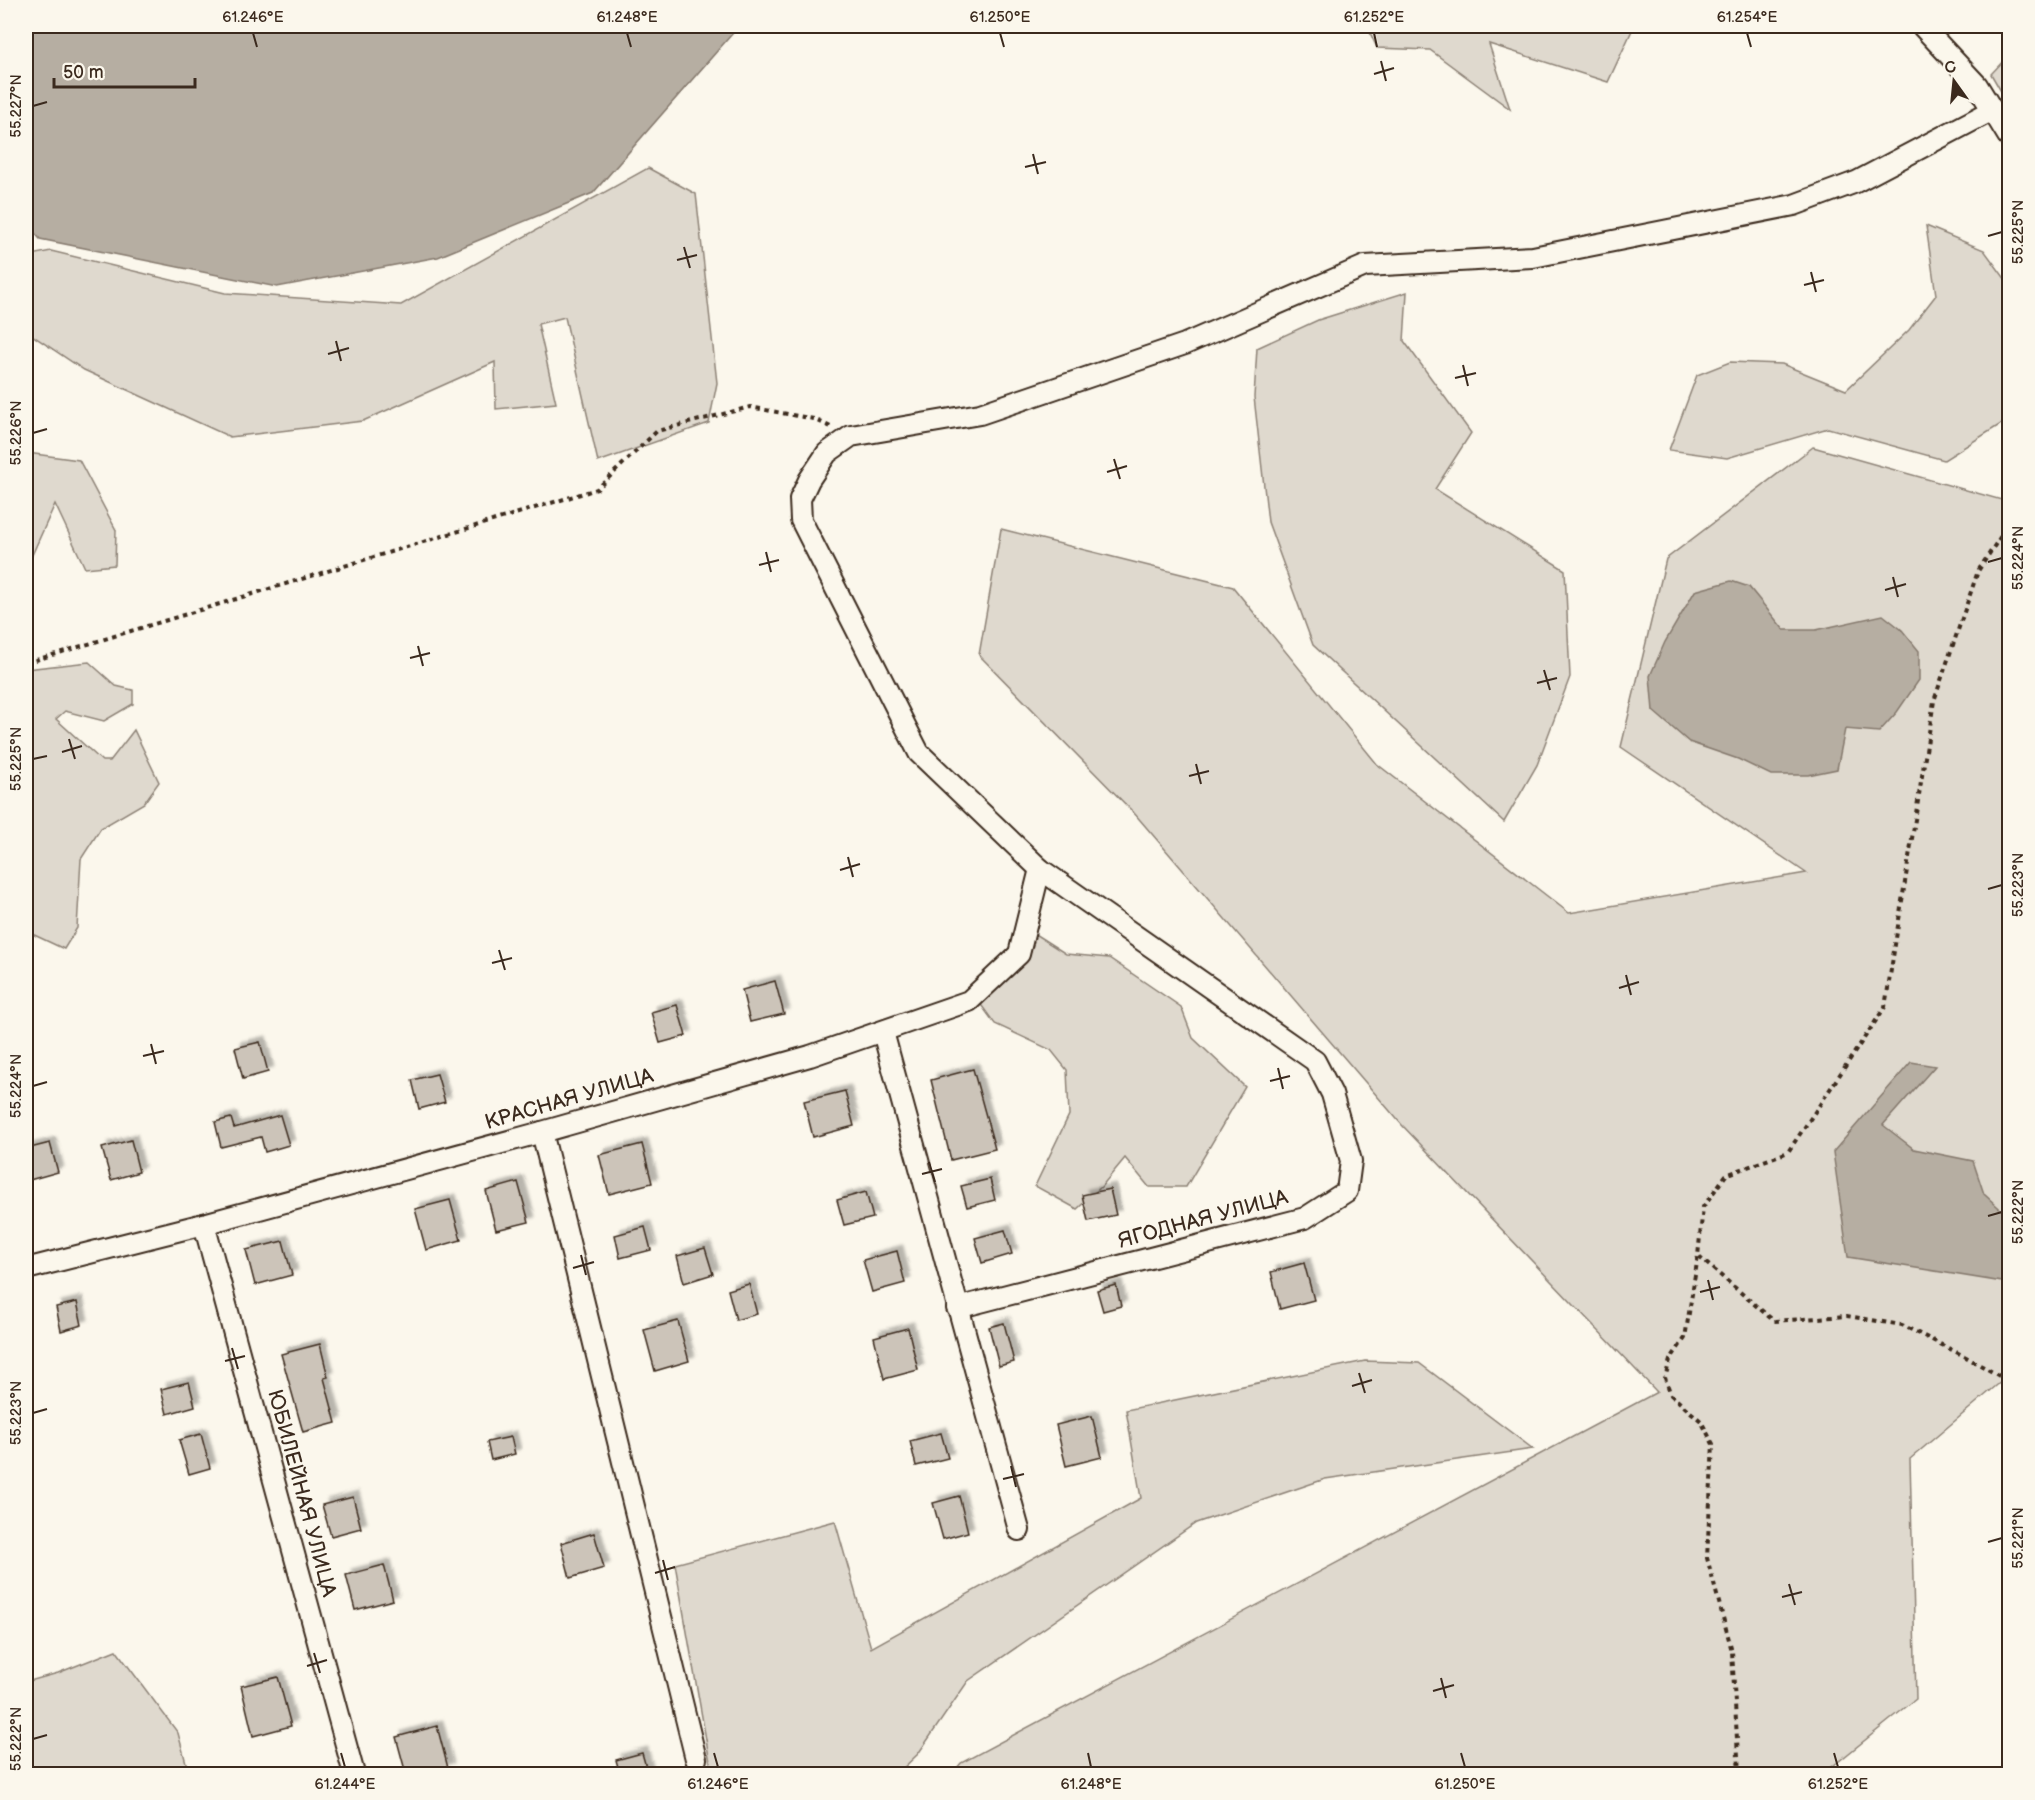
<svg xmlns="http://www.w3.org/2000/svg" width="2035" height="1800" viewBox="0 0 2035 1800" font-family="'Balsamiq Sans',sans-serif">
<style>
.green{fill:#dfd9ce;stroke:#8d8276;stroke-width:1.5}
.water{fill:#b6aea2;stroke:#85796d;stroke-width:1.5}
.building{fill:#ccc4b9;stroke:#3b2a1e;stroke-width:1.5;filter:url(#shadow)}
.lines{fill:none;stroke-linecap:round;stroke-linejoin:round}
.minor-casing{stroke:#3b2a1e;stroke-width:24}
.path{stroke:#3b2a1e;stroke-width:4;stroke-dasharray:4.5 4.5;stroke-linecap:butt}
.minor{stroke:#fbf7ec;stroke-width:20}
.ticks{fill:none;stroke:#3b2a1e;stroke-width:2}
.labels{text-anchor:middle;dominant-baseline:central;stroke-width:4.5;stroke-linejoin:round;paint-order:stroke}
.street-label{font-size:21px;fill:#3b2a1e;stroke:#fbf7ec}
.neatline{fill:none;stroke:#3b2a1e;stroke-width:2}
.ticks-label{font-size:15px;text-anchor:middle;fill:#3b2a1e}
</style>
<defs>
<filter id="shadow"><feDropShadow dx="5.5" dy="-5.5" stdDeviation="1.5" flood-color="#0004"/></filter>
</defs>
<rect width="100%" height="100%" fill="#fbf7ec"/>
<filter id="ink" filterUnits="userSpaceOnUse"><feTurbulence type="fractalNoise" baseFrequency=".0167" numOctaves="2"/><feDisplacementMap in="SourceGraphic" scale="12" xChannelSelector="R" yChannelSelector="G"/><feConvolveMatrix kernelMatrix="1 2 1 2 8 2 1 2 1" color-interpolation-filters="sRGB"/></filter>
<g filter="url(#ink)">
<g class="green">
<polygon points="1367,26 1634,26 1608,82 1489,44 1510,109 1430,50 1377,48"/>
<polygon points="2009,55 2009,105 1991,74"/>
<polygon points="648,168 696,194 717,383 709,423 598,462 565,317 538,324 556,403 496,409 495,362 363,421 230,437 84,370 26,331 26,256 51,251 225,293 401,305"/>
<polygon points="1926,226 1984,250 2009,284 2009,419 1944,460 1828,428 1727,458 1669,450 1697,375 1730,362 1782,364 1846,390 1909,330 1936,295"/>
<polygon points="1407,292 1404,341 1471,433 1435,489 1565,570 1570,677 1537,765 1504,822 1313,645 1268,522 1254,397 1257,348 1318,320"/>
<polygon points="1813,447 2009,502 2009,1375 1910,1459 1916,1699 1823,1774 952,1774 961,1763 1657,1392 1402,1125 1134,813 979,655 1001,529 1233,587 1377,764 1569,913 1806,873 1621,747 1666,559"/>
<polygon points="27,453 79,460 116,530 115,565 85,568 55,504 28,564 26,563"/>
<polygon points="89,662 116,686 133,690 133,704 104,721 65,711 56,719 102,761 110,761 134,730 159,782 144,803 101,828 81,859 77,928 64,949 30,933 26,938 26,669"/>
<polygon points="1030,931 1066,954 1109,958 1181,1007 1193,1038 1245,1087 1186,1187 1149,1187 1125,1158 1101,1187 1077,1209 1035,1186 1069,1115 1067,1070 1051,1050 995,1024 979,1002"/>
<polygon points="1365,1361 1419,1363 1533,1449 1325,1479 1196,1523 968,1681 918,1754 897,1774 711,1774 710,1762 675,1564 835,1521 871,1648 1141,1498 1126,1410"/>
<polygon points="116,1650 178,1733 189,1774 26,1774 26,1682 58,1673"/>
</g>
<g class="water">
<polygon points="26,26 739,26 593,193 438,257 277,287 40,239 26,223"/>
<polygon points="1731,581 1749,587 1784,630 1816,630 1883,615 1902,630 1919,651 1919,680 1897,712 1879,732 1845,729 1837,769 1808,775 1771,775 1738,759 1689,742 1653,711 1650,676 1665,642 1695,591"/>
<polygon points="1911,1062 1935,1066 1883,1125 1914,1149 1973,1161 1984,1194 2009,1217 2009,1283 1848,1257 1833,1152"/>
</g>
<g class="building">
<polygon points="775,981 784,1014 750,1022 742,990"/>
<polygon points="677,1005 686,1036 660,1043 651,1012"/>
<polygon points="260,1042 268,1072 243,1079 235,1048"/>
<polygon points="973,1069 995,1149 951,1160 931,1080"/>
<polygon points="437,1074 445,1102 419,1109 412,1080"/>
<polygon points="845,1091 854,1126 813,1137 804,1101"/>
<polygon points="280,1115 289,1145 265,1152 261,1137 221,1147 215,1122 231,1118 234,1128"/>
<polygon points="131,1140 139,1172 111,1180 102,1148"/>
<polygon points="50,1143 58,1172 26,1181 26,1149"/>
<polygon points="642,1144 652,1183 609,1194 599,1155"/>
<polygon points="990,1179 995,1200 967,1207 961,1186"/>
<polygon points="518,1182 529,1222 496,1230 486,1191"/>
<polygon points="1110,1189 1116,1215 1088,1221 1082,1195"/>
<polygon points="866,1192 873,1218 844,1225 837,1200"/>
<polygon points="450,1200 461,1240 426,1250 415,1209"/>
<polygon points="645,1227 651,1250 620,1258 615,1235"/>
<polygon points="1005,1230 1012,1254 982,1263 975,1238"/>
<polygon points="283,1241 292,1275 255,1285 246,1250"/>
<polygon points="705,1248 713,1274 684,1283 677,1256"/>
<polygon points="897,1251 905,1283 872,1292 863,1260"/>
<polygon points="1304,1263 1314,1300 1280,1309 1271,1272"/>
<polygon points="749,1284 757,1314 736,1320 728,1290"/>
<polygon points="1116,1285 1121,1306 1103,1311 1097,1290"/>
<polygon points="77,1302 82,1325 61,1331 56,1307"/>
<polygon points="678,1321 689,1361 655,1371 644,1330"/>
<polygon points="1004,1323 1014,1362 999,1366 989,1327"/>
<polygon points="908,1328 918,1370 884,1379 874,1337"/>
<polygon points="320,1344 328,1377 324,1378 336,1423 303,1432 281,1354"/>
<polygon points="189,1382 195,1406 167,1414 161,1389"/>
<polygon points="1092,1416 1102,1457 1066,1466 1056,1425"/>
<polygon points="941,1433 948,1458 916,1466 910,1441"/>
<polygon points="201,1434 210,1468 189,1474 179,1440"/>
<polygon points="511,1437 515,1454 491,1460 487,1442"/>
<polygon points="959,1496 968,1532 943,1539 933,1503"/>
<polygon points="353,1497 361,1528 331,1536 322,1505"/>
<polygon points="594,1533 604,1568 570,1578 561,1543"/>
<polygon points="384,1565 393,1600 355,1610 346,1575"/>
<polygon points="278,1677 291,1726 253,1736 241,1686"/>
<polygon points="437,1726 448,1768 424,1774 406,1774 396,1737"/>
<polygon points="642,1753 648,1774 620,1774 616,1760"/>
</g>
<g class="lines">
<g class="minor-casing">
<g id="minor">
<polyline points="1922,26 1977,85 2010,139"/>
<polyline points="883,1032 1019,1530"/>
<polyline points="542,1132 696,1759"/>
<polyline points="204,1224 354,1774"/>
<polyline points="26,1269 204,1224 542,1132 810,1056 969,1001 1019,954 1040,869"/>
<polyline points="957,1308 1305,1218 1347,1191 1351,1161 1332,1094 1315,1061 1040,869 919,753 801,520 800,499 809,480 827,453 851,436 980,414 1185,344 1365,266 1533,257 1794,205 1856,182 1993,110"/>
</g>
</g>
<g class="path">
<polyline points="26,663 597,489 657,431 750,407 814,419 833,428"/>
<polyline points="1699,1257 1774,1321 1847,1316 1902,1325 1966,1357 2010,1382"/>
<polyline points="1739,1774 1732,1651 1707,1558 1713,1444 1701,1421 1671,1395 1665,1378 1670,1360 1685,1338 1698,1256 1703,1207 1726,1175 1788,1152 1885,1007 1934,701 1978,571 2010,522"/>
</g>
<use href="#minor" class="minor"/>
</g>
</g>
<path class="ticks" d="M253,33L257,47M627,33L631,47M1000,33L1004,47M1374,33L1377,47M1747,33L1751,47M1381,61L1386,81M1374,74L1394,68M33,106L47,102M1033,154L1038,174M1025,167L1046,162M1988,236L2002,232M684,247L690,268M677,260L697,255M1811,272L1816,292M1804,285L1824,280M336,341L341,361M328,354L349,348M1463,365L1468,386M1455,378L1476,373M33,433L47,429M1114,459L1120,479M1107,472L1127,466M766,552L771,572M1988,562L2002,558M759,565L779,560M1893,577L1898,597M1885,590L1906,584M418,646L423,666M410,658L430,653M1544,670L1550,690M1537,683L1557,678M69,739L75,759M62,752L82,746M33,759L47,756M1196,764L1201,784M1189,776L1209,771M848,857L853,877M840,870L860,864M1988,889L2002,885M499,950L505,970M492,963L512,958M1626,975L1631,995M1619,988L1639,982M151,1044L156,1064M143,1056L164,1051M1278,1068L1283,1089M1270,1081L1290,1076M33,1086L47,1082M929,1162L935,1182M922,1174L942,1169M1988,1216L2002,1212M581,1255L586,1275M573,1268L594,1262M1708,1280L1713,1300M1700,1292L1720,1287M232,1348L238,1369M225,1361L245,1356M1359,1373L1365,1393M1352,1386L1372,1380M33,1413L47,1409M1011,1466L1016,1487M1003,1479L1024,1474M1988,1542L2002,1538M663,1560L668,1580M655,1573L675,1567M1789,1584L1795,1605M1782,1597L1802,1592M314,1653L320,1673M307,1666L327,1660M1441,1678L1446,1698M1433,1691L1454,1685M33,1739L47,1735M341,1753L345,1767M714,1753L718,1767M1088,1753L1091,1767M1461,1753L1465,1767M1834,1753L1838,1767"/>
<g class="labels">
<g class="street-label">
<text transform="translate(569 1099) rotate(-16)">КРАСНАЯ УЛИЦА</text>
<text transform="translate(1203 1219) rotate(-15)">ЯГОДНАЯ УЛИЦА</text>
<text transform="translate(302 1493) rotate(75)">ЮБИЛЕЙНАЯ УЛИЦА</text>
</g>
</g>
<rect width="2035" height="1800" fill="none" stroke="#fbf7ec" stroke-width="66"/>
<g transform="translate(1954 81) rotate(345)" stroke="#fbf7ec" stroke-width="4.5" paint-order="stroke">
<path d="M0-4.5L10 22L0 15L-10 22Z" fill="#3b2a1e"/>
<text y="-9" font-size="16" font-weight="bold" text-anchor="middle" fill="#3b2a1e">С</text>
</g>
<path d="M54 78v9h141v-9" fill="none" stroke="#3b2a1e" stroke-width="3"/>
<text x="63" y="78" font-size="18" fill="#3b2a1e" stroke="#fbf7ec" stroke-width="4.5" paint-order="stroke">50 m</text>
<rect x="33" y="33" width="1969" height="1734" class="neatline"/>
<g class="ticks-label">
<text x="253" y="22">61.246°E</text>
<text x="627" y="22">61.248°E</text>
<text x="1000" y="22">61.250°E</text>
<text x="1374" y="22">61.252°E</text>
<text x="1747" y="22">61.254°E</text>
<text transform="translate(16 106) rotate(-90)" y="5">55.227°N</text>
<text transform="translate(2018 232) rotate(-90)" y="5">55.225°N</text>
<text transform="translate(16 433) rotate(-90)" y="5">55.226°N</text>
<text transform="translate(2018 558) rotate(-90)" y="5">55.224°N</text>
<text transform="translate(16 759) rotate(-90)" y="5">55.225°N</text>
<text transform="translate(2018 885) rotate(-90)" y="5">55.223°N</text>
<text transform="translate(16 1086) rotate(-90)" y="5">55.224°N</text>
<text transform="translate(2018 1212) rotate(-90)" y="5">55.222°N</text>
<text transform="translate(16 1413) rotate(-90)" y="5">55.223°N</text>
<text transform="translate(2018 1538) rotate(-90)" y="5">55.221°N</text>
<text transform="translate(16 1739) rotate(-90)" y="5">55.222°N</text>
<text x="345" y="1789">61.244°E</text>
<text x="718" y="1789">61.246°E</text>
<text x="1091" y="1789">61.248°E</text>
<text x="1465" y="1789">61.250°E</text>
<text x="1838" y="1789">61.252°E</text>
</g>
</svg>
